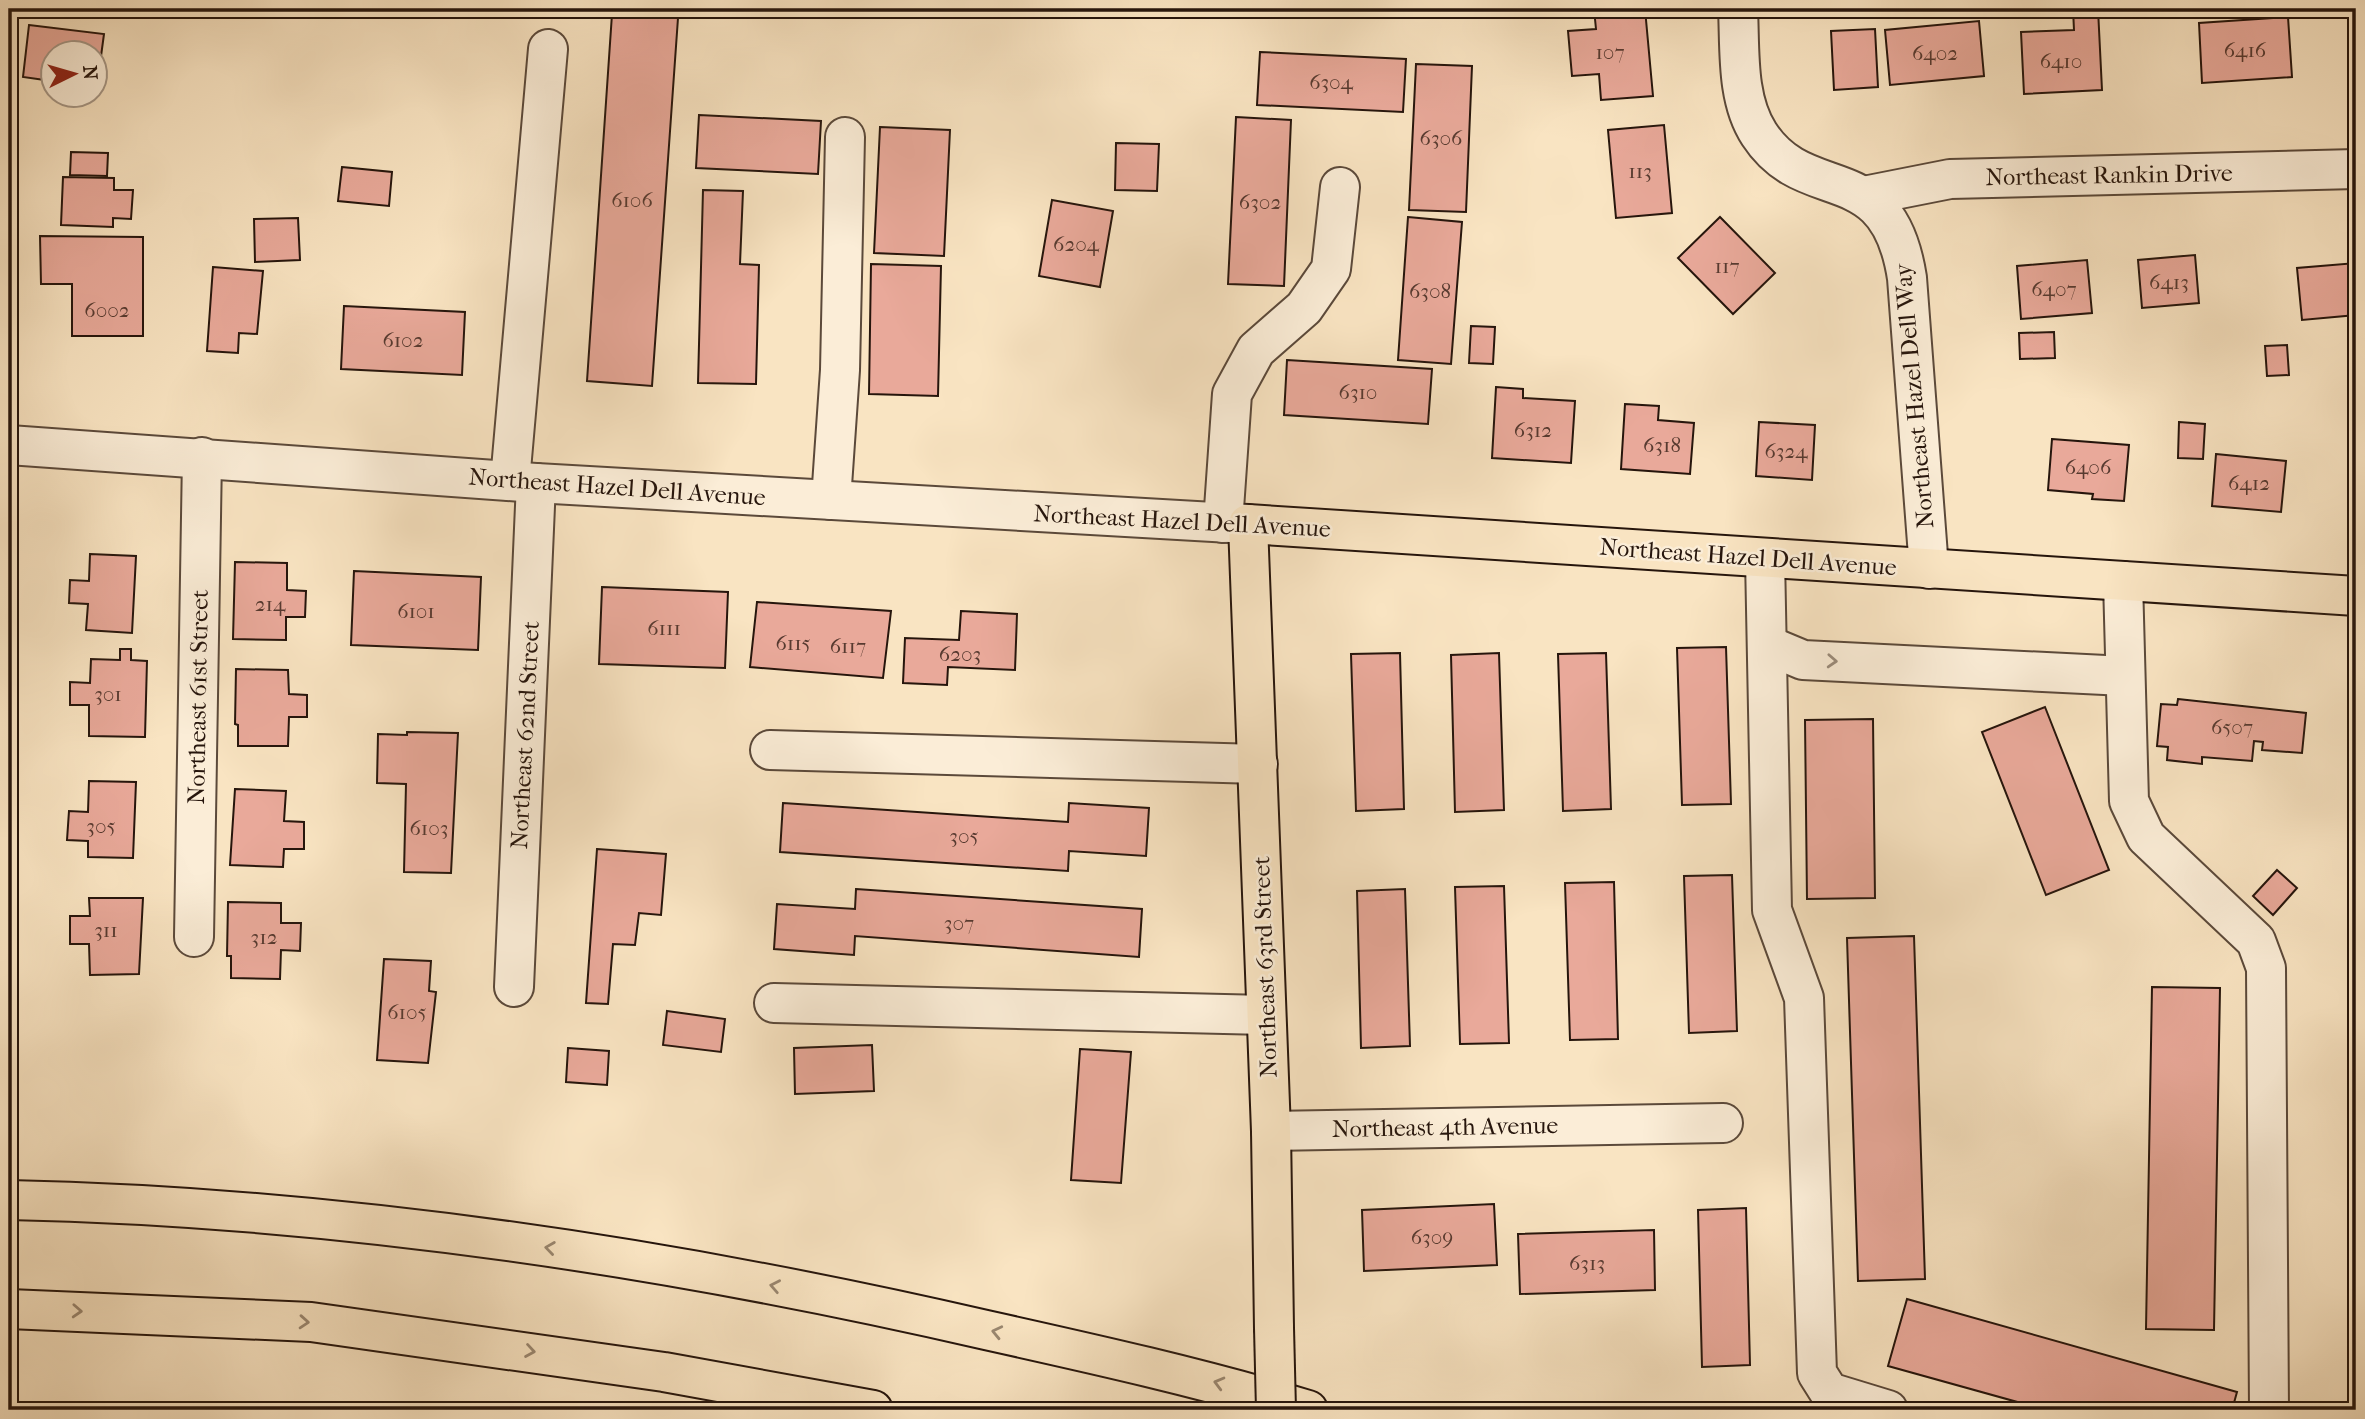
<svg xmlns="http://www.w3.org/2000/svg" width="2365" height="1419" viewBox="0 0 2365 1419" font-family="'IM FELL French Canon',serif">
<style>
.building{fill:#e9a99a;stroke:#26150c;stroke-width:2}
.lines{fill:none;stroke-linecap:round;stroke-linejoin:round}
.minor-casing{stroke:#5b493a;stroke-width:42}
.major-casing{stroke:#26150c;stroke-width:42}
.highway-casing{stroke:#26150c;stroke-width:42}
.minor{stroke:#fbedd7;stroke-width:38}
.major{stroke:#f9e4c2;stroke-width:38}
.highway{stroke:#f9e4c2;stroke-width:38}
.major-bridge-casing{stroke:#26150c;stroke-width:42;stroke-linecap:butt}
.major-bridge{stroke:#f9e4c2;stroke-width:38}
.oneway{stroke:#9b8c7c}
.oneway2{stroke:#9a8770}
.labels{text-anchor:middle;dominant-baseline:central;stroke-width:5;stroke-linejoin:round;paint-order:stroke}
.number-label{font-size:21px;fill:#573a30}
.street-label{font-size:24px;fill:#26150c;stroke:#fbedd7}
</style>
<rect width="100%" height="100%" fill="#f9e4c2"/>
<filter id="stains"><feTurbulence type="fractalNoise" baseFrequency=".00286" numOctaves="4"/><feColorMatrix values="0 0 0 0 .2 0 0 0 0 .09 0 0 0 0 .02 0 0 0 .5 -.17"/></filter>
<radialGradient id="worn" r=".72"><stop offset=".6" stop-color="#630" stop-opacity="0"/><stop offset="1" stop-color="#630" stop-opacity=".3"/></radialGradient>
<g class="building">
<polygon points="1594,9 1645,9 1653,96 1601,100 1599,74 1572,76 1568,31 1596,29"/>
<polygon points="2073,9 2098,9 2102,90 2024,94 2021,32 2074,30"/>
<polygon points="612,14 678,18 652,386 587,381"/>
<polygon points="2288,17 2292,77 2202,83 2199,23"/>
<polygon points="1979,21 1984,76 1890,85 1885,30"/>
<polygon points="29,25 104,34 97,86 94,86 94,52 52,52 52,81 23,77"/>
<polygon points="1875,29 1878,87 1834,90 1831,31"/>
<polygon points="1260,52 1406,59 1403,112 1257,105"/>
<polygon points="1416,64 1472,66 1466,212 1409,210"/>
<polygon points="699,115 821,121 818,174 696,168"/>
<polygon points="1236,117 1291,120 1284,286 1228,284"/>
<polygon points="1664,125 1672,213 1616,218 1608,130"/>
<polygon points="880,127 950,130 944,256 874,253"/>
<polygon points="1116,143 1159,144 1157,191 1115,190"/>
<polygon points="71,152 108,153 107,176 70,175"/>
<polygon points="342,167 392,172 389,206 338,201"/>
<polygon points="63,177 114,178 114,190 133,190 131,219 113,218 113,227 61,225"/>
<polygon points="703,190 743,191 740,264 759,265 756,384 698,383"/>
<polygon points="1052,200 1113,211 1100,287 1039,276"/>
<polygon points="1408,217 1462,222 1451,364 1398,360"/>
<polygon points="1720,217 1775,273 1733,314 1678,258"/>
<polygon points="298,218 300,260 255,262 254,219"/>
<polygon points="40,236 143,237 143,336 72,336 72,284 41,284"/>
<polygon points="2195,255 2199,303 2142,308 2138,260"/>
<polygon points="2087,260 2092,313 2021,319 2017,266"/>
<polygon points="2356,263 2356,315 2302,320 2297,268"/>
<polygon points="871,264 941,266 938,396 869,394"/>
<polygon points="213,267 263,271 257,334 239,333 238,353 207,351"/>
<polygon points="344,306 465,312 462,375 341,369"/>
<polygon points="1471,326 1495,327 1493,364 1469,363"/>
<polygon points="2054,332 2055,358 2020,359 2019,333"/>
<polygon points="2287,345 2289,375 2267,376 2265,346"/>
<polygon points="1287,360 1432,369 1428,424 1284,415"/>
<polygon points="1496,387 1523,389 1523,398 1575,401 1571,463 1492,458"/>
<polygon points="1625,404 1659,406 1658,420 1694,423 1690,474 1621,469"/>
<polygon points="1759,422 1815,425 1812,480 1756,476"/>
<polygon points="2179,422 2205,424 2203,459 2178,458"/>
<polygon points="2052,439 2129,445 2124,501 2092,499 2093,494 2048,490"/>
<polygon points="2216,454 2286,461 2281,512 2212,506"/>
<polygon points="90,554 136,556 132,633 86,630 88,604 69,603 70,580 89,581"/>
<polygon points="235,562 287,563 287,590 306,591 305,617 286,617 286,640 233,639"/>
<polygon points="354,571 481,577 478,650 351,645"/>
<polygon points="602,587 728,592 725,668 599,664"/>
<polygon points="757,602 891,611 883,678 750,667"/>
<polygon points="961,611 1017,614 1015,670 948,667 947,685 903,683 905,638 959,640"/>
<polygon points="1726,647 1731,804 1682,805 1677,648"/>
<polygon points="120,649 131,649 131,660 147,661 145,737 89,736 89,705 70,705 70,682 90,683 91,659 120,660"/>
<polygon points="1400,653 1404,809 1356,811 1351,654"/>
<polygon points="1499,653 1504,810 1455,812 1451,655"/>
<polygon points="1606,653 1611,809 1563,811 1558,654"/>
<polygon points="236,669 288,670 289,694 307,695 307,717 289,717 288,746 238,746 238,725 235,724"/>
<polygon points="2178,699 2306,713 2302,753 2262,750 2263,742 2254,741 2252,761 2202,757 2202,764 2167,760 2168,747 2157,746 2161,704 2177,705"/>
<polygon points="2045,707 2109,870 2046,895 1982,732"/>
<polygon points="1873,719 1875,898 1807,899 1805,720"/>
<polygon points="407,732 458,733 451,873 404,872 406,784 377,783 378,734 407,735"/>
<polygon points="89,781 136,782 133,858 88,857 88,841 67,840 69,811 88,812"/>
<polygon points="235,789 286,791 284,821 304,822 304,849 284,849 283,867 230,865"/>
<polygon points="783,803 1068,822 1069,803 1149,808 1146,856 1069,851 1068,871 780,852"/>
<polygon points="597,849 666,854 661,915 639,913 635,945 613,944 608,1004 586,1003"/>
<polygon points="2277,870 2297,888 2273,915 2253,896"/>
<polygon points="1732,875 1737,1031 1689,1033 1684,876"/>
<polygon points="1614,882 1618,1039 1570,1040 1565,883"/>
<polygon points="1504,886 1509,1043 1460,1044 1455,887"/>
<polygon points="856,889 1142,909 1139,957 855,936 854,955 774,949 777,904 855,909"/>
<polygon points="1405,889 1410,1046 1361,1048 1357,891"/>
<polygon points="89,898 143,898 139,974 90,975 89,944 70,944 70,916 90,916"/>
<polygon points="228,902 281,903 281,923 301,923 300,951 281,950 280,979 231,978 231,956 227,956"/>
<polygon points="1914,936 1925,1279 1858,1281 1847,938"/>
<polygon points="384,959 431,961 429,991 436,992 428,1063 377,1060"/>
<polygon points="2152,987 2220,988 2214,1330 2146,1329"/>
<polygon points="667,1011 725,1019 721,1052 663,1045"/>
<polygon points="872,1045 874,1091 795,1094 794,1048"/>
<polygon points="568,1048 609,1051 607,1085 566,1082"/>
<polygon points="1080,1049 1131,1052 1121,1183 1071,1180"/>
<polygon points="1494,1204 1497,1265 1364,1271 1362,1210"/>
<polygon points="1746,1208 1750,1365 1702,1367 1698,1210"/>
<polygon points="1654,1230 1655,1290 1520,1294 1518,1234"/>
<polygon points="2356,1231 2356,1410 2354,1410 2349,1232"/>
<polygon points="1907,1299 2237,1392 2232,1410 2046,1410 1888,1366"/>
</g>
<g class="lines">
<g class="minor-casing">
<g id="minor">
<path d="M1738,9C1740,49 1736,99 1759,134C1807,208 1888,154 1907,278L1929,569"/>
<polyline points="1864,196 1950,179 2356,169"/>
<polyline points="9,445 536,483 1248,524"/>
<polyline points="510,481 548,49"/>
<polyline points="831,500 840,370 845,137"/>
<polyline points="1223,523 1232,394 1256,350 1304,308 1331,269 1340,187"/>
<polyline points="1765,558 1772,910 1804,998 1817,1373 1829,1392 1888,1410"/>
<polyline points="2123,581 2129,801 2146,837 2256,941 2266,968 2269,1410"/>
<polyline points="1767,645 1803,660 2125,676"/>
<polyline points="770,750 1258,764"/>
<polyline points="194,937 202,457"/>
<polyline points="514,987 536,483"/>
<polyline points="774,1003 1266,1015"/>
<polyline points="1271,1131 1723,1123"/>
</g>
</g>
<g class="major-casing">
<polyline id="major" points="1274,1328 1271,1131 1248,524 2356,596"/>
</g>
<g class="highway-casing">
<g id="highway">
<path d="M9,1200C338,1207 665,1256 986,1330C1094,1354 1202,1378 1308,1410"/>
<polyline points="9,1309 311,1322 664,1372 873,1410"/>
</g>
</g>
<use href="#minor" class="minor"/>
<use href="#major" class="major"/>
<use href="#highway" class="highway"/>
<g class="major-bridge-casing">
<polyline id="major-bridge" points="1274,1328 1276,1410"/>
</g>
<use href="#major-bridge" class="major-bridge"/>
</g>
<defs><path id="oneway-chevron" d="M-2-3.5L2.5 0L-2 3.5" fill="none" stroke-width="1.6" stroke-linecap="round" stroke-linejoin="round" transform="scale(1.75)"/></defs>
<use class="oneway" href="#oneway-chevron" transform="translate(1832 661) rotate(3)"/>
<g class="oneway2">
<use href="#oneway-chevron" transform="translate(550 1248) rotate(-172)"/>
<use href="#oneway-chevron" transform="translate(775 1286) rotate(-169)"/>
<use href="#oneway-chevron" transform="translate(77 1311) rotate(3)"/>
<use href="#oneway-chevron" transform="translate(304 1322) rotate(4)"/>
<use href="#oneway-chevron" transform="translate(997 1332) rotate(-167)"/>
<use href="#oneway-chevron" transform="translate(530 1351) rotate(9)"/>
<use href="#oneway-chevron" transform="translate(1219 1383) rotate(-165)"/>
</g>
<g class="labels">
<g class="number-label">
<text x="2245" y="50">6416</text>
<text x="1610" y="52">107</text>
<text x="1935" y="53">6402</text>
<text x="2061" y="61">6410</text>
<text x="1331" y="82">6304</text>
<text x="1441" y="138">6306</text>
<text x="1640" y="171">113</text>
<text x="632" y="200">6106</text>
<text x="1260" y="202">6302</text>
<text x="1076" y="244">6204</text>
<text x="1727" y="266">117</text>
<text x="2169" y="282">6413</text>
<text x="2054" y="289">6407</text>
<text x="1430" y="291">6308</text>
<text x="107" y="310">6002</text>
<text x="403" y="340">6102</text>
<text x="1358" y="392">6310</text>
<text x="1533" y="430">6312</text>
<text x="1662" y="445">6318</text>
<text x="1786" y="451">6324</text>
<text x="2088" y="467">6406</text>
<text x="2249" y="483">6412</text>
<text x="270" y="604">214</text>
<text x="416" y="611">6101</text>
<text x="664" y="628">6111</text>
<text x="793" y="643">6115</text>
<text x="848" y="646">6117</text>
<text x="960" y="654">6203</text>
<text x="108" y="694">301</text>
<text x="2232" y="727">6507</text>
<text x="101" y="826">305</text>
<text x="429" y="828">6103</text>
<text x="964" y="836">305</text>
<text x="959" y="923">307</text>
<text x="106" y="930">311</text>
<text x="264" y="937">312</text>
<text x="407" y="1012">6105</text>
<text x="1432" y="1237">6309</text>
<text x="1587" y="1263">6313</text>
</g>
<g class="street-label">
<text transform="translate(2109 175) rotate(-1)">Northeast Rankin Drive</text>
<text transform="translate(1914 396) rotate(-95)">Northeast Hazel Dell Way</text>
<text transform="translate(617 487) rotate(4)">Northeast Hazel Dell Avenue</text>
<text transform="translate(1182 521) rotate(3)">Northeast Hazel Dell Avenue</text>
<text transform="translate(1748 557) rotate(4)">Northeast Hazel Dell Avenue</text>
<text transform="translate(198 697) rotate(-89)">Northeast 61st Street</text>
<text transform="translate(525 735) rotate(-87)">Northeast 62nd Street</text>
<text transform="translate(1265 967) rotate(-92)">Northeast 63rd Street</text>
<text transform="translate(1445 1127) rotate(-1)">Northeast 4th Avenue</text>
</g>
</g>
<rect width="2365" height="1419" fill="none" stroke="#f9e4c2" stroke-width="35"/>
<rect x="10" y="10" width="2344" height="1398" fill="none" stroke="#26150c" stroke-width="3.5"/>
<rect x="18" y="18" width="2330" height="1384" fill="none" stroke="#26150c" stroke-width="2"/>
<g transform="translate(74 74) rotate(85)"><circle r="33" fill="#fbedd7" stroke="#a69786" stroke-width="2"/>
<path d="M0-5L12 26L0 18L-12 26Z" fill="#8f2418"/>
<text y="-10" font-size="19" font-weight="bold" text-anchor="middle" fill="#26150c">N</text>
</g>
<rect width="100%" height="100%" filter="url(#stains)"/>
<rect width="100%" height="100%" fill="url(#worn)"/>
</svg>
